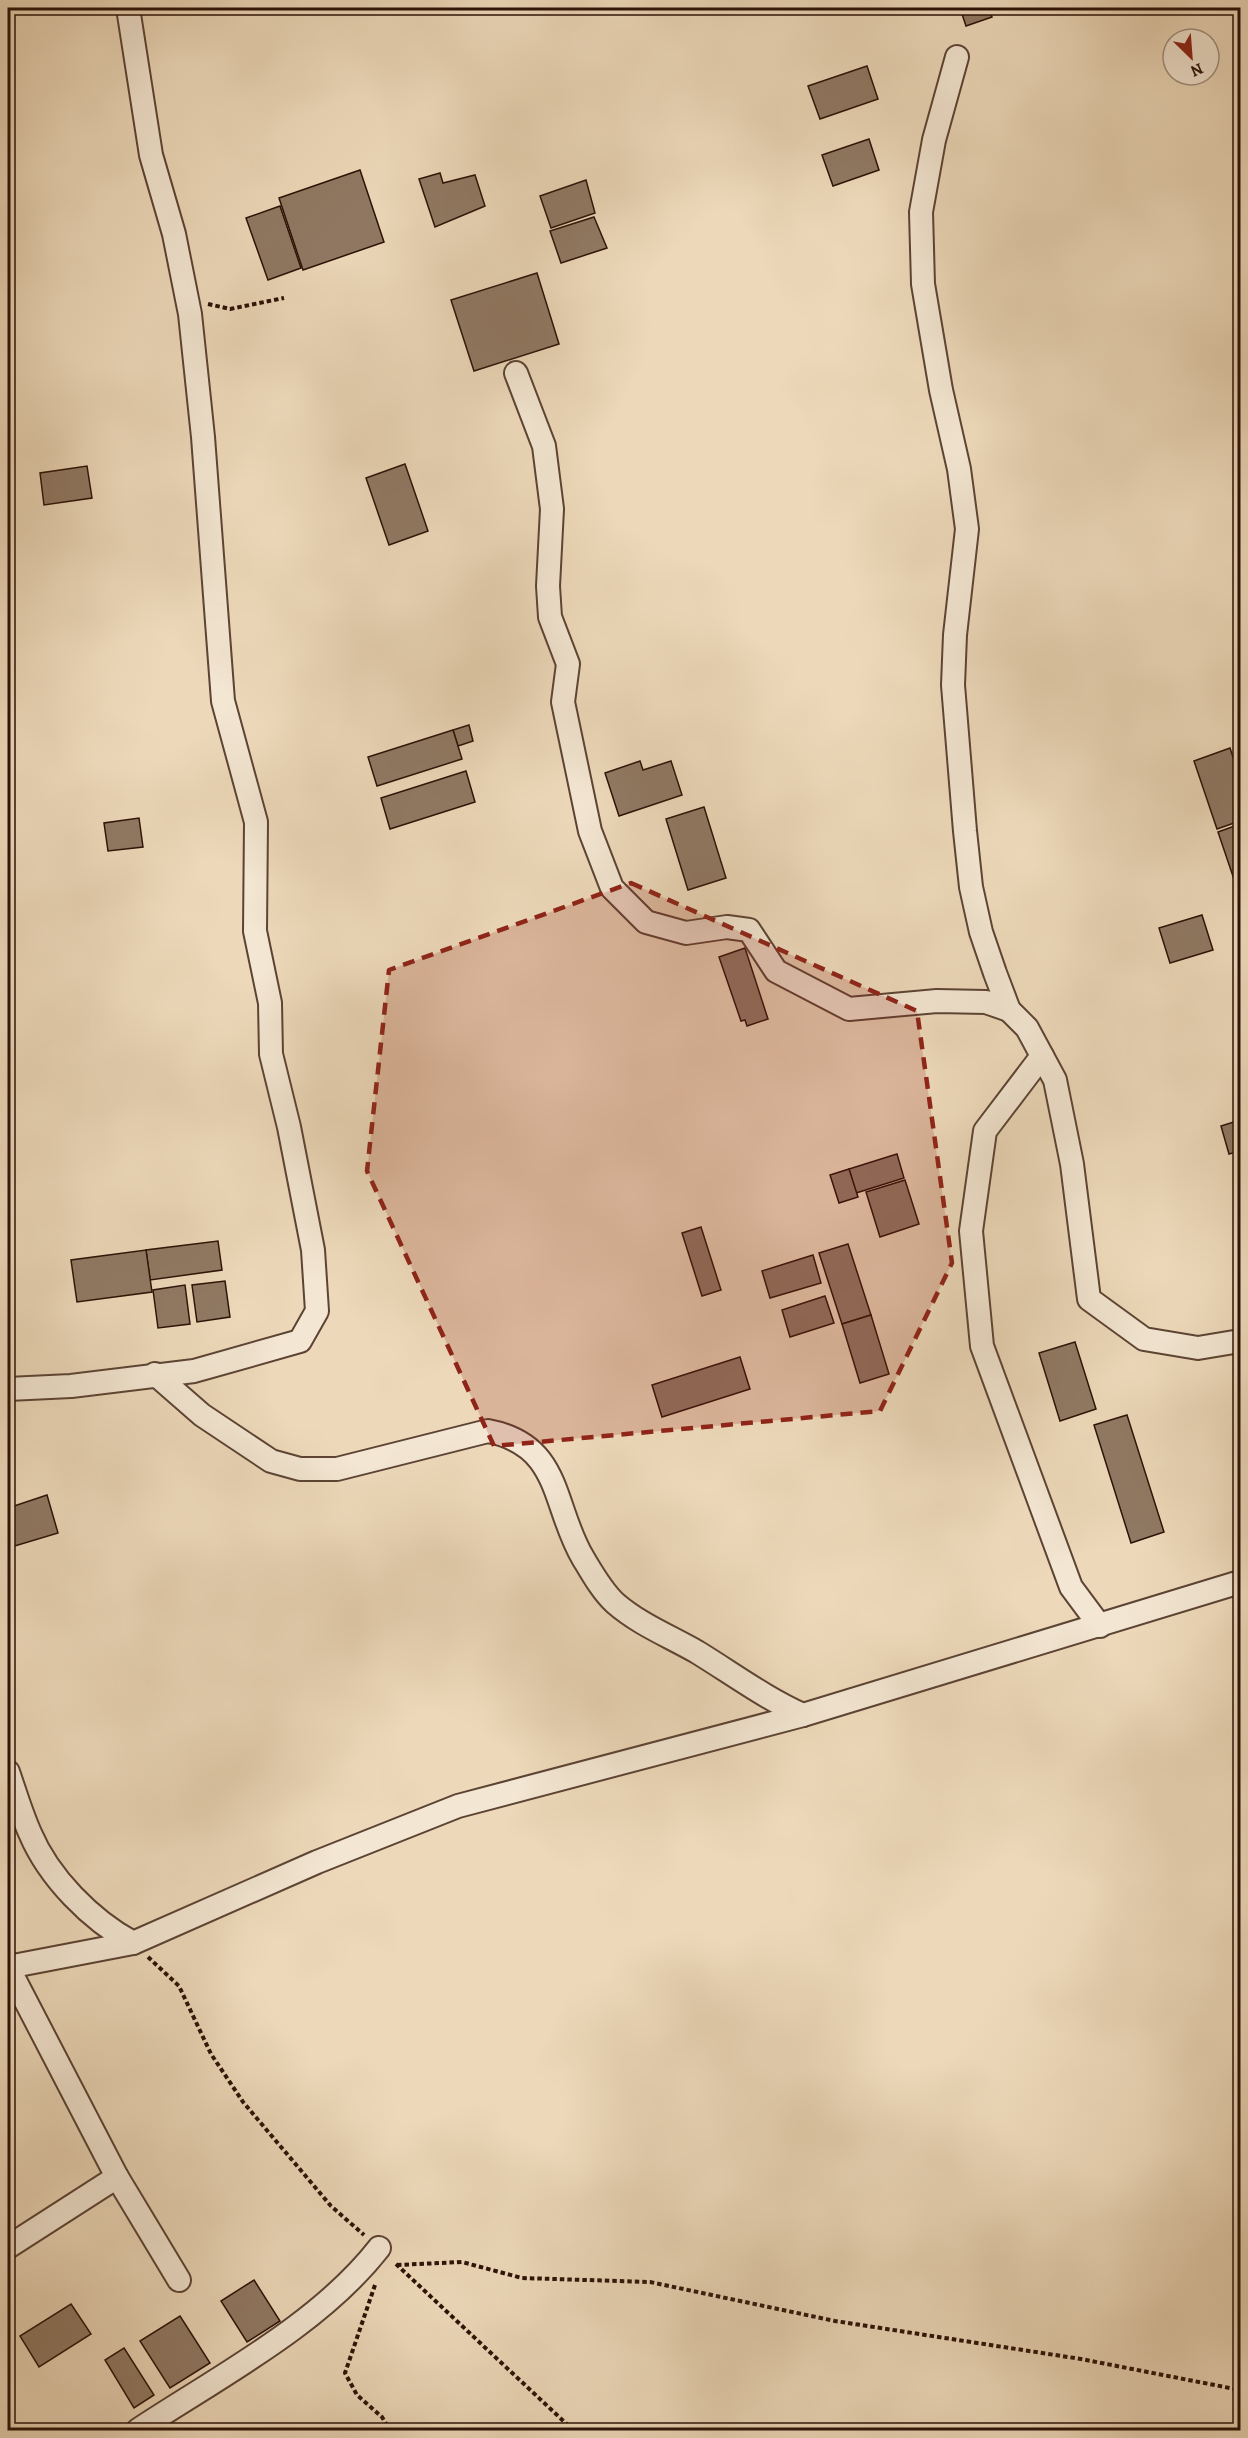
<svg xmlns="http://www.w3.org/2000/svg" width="1248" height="2438" viewBox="0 0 1248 2438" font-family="Alegreya,serif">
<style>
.building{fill:#907964;stroke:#2b1107;stroke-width:1.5}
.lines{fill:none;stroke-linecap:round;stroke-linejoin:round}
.minor-casing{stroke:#5c4334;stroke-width:26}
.path{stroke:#2b1107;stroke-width:4;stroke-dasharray:4.5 3;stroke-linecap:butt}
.minor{stroke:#f3e6d2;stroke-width:22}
.marked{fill:#8f2418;fill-opacity:0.2;stroke:#8f2418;stroke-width:4.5;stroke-dasharray:12 8;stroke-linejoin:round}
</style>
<rect width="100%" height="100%" fill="#edd9ba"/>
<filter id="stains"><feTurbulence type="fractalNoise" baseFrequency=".00333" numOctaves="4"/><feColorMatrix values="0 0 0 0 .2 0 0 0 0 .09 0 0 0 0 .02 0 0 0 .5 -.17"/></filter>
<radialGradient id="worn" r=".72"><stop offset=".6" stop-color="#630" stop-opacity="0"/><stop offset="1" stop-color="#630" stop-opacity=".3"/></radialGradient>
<g class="building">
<polygon points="960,8 989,8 992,17 966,26"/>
<polygon points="867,66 878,99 820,119 808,86"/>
<polygon points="869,139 879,170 833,186 822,155"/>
<polygon points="360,170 384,242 303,270 279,198"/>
<polygon points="440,173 443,183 475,175 485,206 435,227 419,179"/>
<polygon points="586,180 595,213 551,228 540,196"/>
<polygon points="280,206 301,268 268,280 246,218"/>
<polygon points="594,217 607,248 561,263 550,231"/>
<polygon points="537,273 559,344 474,371 451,300"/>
<polygon points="405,464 428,531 389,545 366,478"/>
<polygon points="87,466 92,498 44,505 40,473"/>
<polygon points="469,725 473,741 458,746 453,730"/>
<polygon points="453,730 462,759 377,786 368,757"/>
<polygon points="1230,748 1240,778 1240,821 1217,829 1194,761"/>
<polygon points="640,761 643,770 671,761 682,795 619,816 605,773"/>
<polygon points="466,771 475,802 390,829 381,798"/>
<polygon points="704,807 726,878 688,890 666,819"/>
<polygon points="139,818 143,847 108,851 104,823"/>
<polygon points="1240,824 1240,897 1218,832"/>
<polygon points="1202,915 1213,950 1170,963 1159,928"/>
<polygon points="745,948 768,1019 747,1026 745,1020 741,1021 719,957"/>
<polygon points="1240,1120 1240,1151 1229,1154 1221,1126"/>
<polygon points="897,1154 904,1178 856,1193 849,1169"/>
<polygon points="849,1169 858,1197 839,1203 830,1175"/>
<polygon points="905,1180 919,1224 880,1237 866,1192"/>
<polygon points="701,1227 721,1290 702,1296 682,1233"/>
<polygon points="218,1241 222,1270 150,1280 146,1250"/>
<polygon points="848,1244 871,1315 842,1324 819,1253"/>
<polygon points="146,1250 152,1292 77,1302 71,1260"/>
<polygon points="813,1255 821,1283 770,1298 762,1271"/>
<polygon points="225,1281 230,1317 197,1322 192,1285"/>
<polygon points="185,1285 190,1324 158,1328 153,1290"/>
<polygon points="825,1296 834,1323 790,1337 782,1310"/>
<polygon points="871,1315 889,1374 860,1383 842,1324"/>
<polygon points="1075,1342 1096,1409 1060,1421 1039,1353"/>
<polygon points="740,1357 750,1389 662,1417 652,1385"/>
<polygon points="1127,1415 1164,1532 1131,1543 1094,1425"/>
<polygon points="47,1495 58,1533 8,1548 8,1508"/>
<polygon points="254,2280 280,2321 247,2342 221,2301"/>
<polygon points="71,2304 91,2334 39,2367 20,2336"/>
<polygon points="180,2316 210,2363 170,2388 140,2341"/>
<polygon points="124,2348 154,2395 134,2408 105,2360"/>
</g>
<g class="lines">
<g class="minor-casing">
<g id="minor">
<polyline points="957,57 934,140 921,212 923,284 941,390 959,469 967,529 955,635 953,685 965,831 971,887 981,932 995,973 1009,1010 1027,1028 1055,1080 1072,1164 1089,1299 1144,1339 1198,1348 1240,1341"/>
<polyline points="516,373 544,446 552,509 548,586 550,617 568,664 563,702 590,831 612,888 646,922 686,933 727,927 749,930 776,971 849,1009 937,1001 986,1002 1009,1010"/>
<polyline points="1042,1056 985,1131 971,1231 982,1346 1071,1587 1100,1626"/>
<path d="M155,1374L202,1415L271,1461L300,1469H337L488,1431C562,1445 552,1506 583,1558C592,1573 602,1591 615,1603C639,1624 669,1636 697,1652C733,1674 765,1698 803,1715"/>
<polyline points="8,1389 71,1386 194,1371 300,1341 317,1311 313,1250 289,1127 271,1054 270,1003 255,931 256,822 223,701 203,437 190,314 174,234 151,155 128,8"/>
<path d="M8,1772C15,1792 21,1813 30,1833C49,1878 91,1920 133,1943"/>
<polyline points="8,1967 133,1943 317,1862 458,1806 803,1715 1240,1582"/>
<polyline points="8,1967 117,2177 179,2280"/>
<polyline points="8,2247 117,2177"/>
<path d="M138,2430C218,2377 319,2325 379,2248"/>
</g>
</g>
<g class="path">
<polyline points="208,304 230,309 284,298"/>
<polyline points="148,1957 179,1986 211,2054 243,2102 331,2206 364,2235"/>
<polyline points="396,2264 573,2430"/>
<polyline points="397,2265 462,2262 522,2278 650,2282 835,2321 1081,2359 1240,2390"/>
<polyline points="375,2285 345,2373 357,2395 382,2417 390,2430"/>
</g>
<use href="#minor" class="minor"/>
</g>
<path class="marked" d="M631,883L917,1011L952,1263L880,1411L494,1446L367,1171L389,970Z"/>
<rect width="1248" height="2438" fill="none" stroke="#edd9ba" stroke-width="30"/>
<rect x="9" y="9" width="1230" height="2420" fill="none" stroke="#2b1107" stroke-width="3"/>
<rect x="15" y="15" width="1218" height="2408" fill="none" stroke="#2b1107" stroke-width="1.5"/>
<g transform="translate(1191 57) rotate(155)"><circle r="28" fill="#f3e6d2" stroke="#a39181" stroke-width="1.5"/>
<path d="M0-4.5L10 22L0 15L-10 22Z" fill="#8f2418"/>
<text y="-9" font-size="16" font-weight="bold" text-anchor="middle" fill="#2b1107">N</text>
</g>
<rect width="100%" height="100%" filter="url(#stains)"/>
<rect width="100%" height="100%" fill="url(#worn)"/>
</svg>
